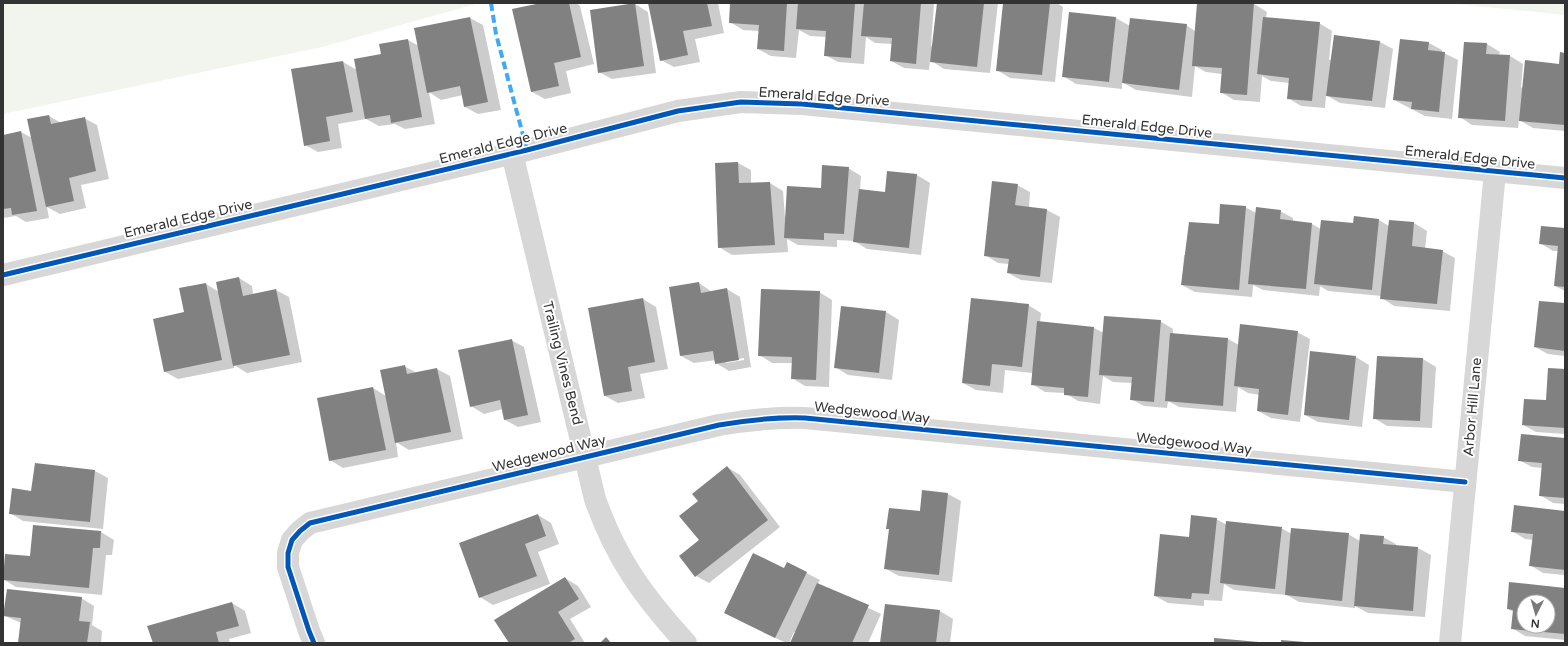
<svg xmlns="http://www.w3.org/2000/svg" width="1568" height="646" font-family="'Varela Round',sans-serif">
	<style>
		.green { fill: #f1f5ed }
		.shadow { fill: #0003; fill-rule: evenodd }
		.building { fill: #818181; fill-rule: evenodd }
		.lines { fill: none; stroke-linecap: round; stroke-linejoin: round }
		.street { stroke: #d7d7d7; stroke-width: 22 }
		.quiet { stroke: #3fa9f5; stroke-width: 4; stroke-dasharray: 8 4; stroke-linecap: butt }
		.cycleway-casing { stroke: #fff; stroke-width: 8 }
		.cycleway { stroke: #0057b8; stroke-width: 5 }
		.labels { text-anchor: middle; stroke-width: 4; stroke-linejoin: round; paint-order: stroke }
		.street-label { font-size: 14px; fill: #333; stroke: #fff }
	</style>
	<rect width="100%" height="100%" fill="#fff"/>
	<!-- green -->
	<g class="green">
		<path d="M3,3H479L322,47L3,114Z"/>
		<path d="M1447,3H1565V15Z"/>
	</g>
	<!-- shadow -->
	<g class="shadow">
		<path d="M546,3H576L580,6L594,64L566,71L571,93L545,99L532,92Z"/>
		<path d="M649,3H718L724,33L695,39L700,62L674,67L661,60Z"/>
		<path d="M731,3H934L931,46H933L938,3H998L990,73L944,69L930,60L929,70L904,68L891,61L892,44L875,43L866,37L864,64L838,62L825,55L826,37L810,36L799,30L796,58L771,56L758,49L759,31L743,30L730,22Z"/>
		<path d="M1004,3H1057L1063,7L1055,82L1010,78L997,70Z"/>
		<path d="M1198,3L1254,4L1267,12L1266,18L1319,23L1332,31L1329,60L1380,42L1393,49L1385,108L1340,103L1326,95L1325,108L1301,106L1288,98L1290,83L1271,81L1262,76L1260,102L1234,100L1221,92L1222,74L1206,72L1195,66L1192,97L1136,90L1122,82V89L1076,84L1063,76L1070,13L1116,18L1130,26L1186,25L1195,31Z"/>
		<path d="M635,4L648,12L656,73L612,79L599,72L591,10Z"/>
		<path d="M470,18L483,25L501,110L478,114L465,107L463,95L441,100L429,92L435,124L405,129L395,124L379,126L366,119L338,124L342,148L318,152L305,145L292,70L343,62L357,70L408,40L419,46Z"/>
		<path d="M1401,40L1429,43L1442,50V52L1458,60L1452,119L1425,116L1394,100Z"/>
		<path d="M1487,44L1500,52L1499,56H1510L1523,64L1521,88L1560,65L1565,54V131L1533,128L1519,120L1518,128L1472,125L1460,117Z"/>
		<path d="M49,116L61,123L84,118L97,125L109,179L81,185L86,208L60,214L47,207L49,218L26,222L16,216L3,218V136L21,132L32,138Z"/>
		<path d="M738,163L751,170V184L770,183L783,191L785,217L848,168L861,176L860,190L886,193L917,175L930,183L921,255L867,249L854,241L837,240V247L798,245L787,239L788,252L732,255L719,247Z"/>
		<path d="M1017,185L1030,192L1029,208L1047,210L1060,217L1052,283L1021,280L1008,273L1009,264L998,263L985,255Z"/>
		<path d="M1245,207L1256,213L1280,211L1293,218V222L1312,224L1321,229L1379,220L1389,226L1390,221L1414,223L1427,231L1425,249L1442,251L1455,258L1450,311L1394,306L1382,298V296L1328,291L1320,286L1319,296L1263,290L1253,285L1252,297L1195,292L1182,285L1184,255H1187L1220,226Z"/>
		<path d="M1565,229V291L1555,286L1559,251H1553L1540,243Z"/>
		<path d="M239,278L252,286L253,294L276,290L289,297L302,362L247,373L234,365V368L178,379L165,372L185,313L206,284L219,292Z"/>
		<path d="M699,283L712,292L727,289L740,297L751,367L729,371L716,363V360L694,363L681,356L670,288ZM744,358V360L726,363V361Z"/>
		<path d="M819,292L832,300L829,387L805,386L792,378V363H772L759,355Z"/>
		<path d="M643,299L656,307L668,369L640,374L645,398L618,403L605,396Z"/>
		<path d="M1565,304V356L1548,354L1535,347Z"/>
		<path d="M1028,305L1041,313L1040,322L1094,328L1104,333L1160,321L1173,329V334L1228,339L1239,345L1297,332L1310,339L1300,422L1271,418L1258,411L1260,395L1248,393L1238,387L1236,412L1179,407L1168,401L1167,408L1144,406L1131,399L1133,383L1113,382L1103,376L1100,404L1078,401L1065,393L1045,392L1032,384L1033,373L1005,370L1003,393L976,390L963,383Z"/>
		<path d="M886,312L899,320L892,380L848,375L835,367Z"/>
		<path d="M511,340L524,347L541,422L518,427L505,420L503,409L484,414L471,406Z"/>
		<path d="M1356,357L1369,365L1362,427L1318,422L1305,415Z"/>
		<path d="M1423,359L1436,367L1432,428L1387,426L1374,418Z"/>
		<path d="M404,366L417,373L437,369L450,376L463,439L409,450L396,442L398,457L343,468L330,460L318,399L373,388L386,396Z"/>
		<path d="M1565,370V434L1536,432L1523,425L1547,401Z"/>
		<path d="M1565,439V504L1553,503L1540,495L1542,468L1532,467L1519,460Z"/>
		<path d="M727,467L740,475L780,527L709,583L696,576L700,540L699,502Z"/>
		<path d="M95,471L108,478L103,529L23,521L10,513L32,492Z"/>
		<path d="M923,491L948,494L961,501L952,582L899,576L886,569L890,530L887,528L920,512Z"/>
		<path d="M1565,512V575L1543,573L1530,565L1533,540L1525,539L1512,531Z"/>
		<path d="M538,515L551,523L559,544L538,552L550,584L493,605L480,597Z"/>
		<path d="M1216,519L1227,525L1281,528L1292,534H1348L1360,541L1383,537L1396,544V546L1418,548L1431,555L1425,617L1368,613L1355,606V608L1299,602L1287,595L1234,590L1224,584L1222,601L1204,600V606L1168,603L1155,596L1190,538Z"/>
		<path d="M101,532L114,540L112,555H106L102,595L16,587L3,579L31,557Z"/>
		<path d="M787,563L820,580L818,584L881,614L868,643H792L796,632H794L789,643H786L738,620L784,570Z"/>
		<path d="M565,578L578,586L591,607L570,619L585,643H510Z"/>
		<path d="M1510,583L1565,589V640L1525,636L1512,628L1514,612L1508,609ZM1524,602H1548V626H1524Z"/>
		<path d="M81,598L94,606L92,625L102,631L101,643H19L21,623L5,616Z"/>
		<path d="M232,603L245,611L251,633L229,639L230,643H154Z"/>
		<path d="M940,611L953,619L950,643H881Z"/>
	</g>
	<!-- building -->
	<g class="building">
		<path d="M541,3H569L581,57L554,63L559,86L531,92L512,9Z"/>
		<path d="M635,3L644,66L598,73L590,10Z"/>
		<path d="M648,3H707L712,26L683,31L688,55L660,61Z"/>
		<path d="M730,3H787L784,51L757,49L759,25L729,23Z"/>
		<path d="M798,3H855L851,58L824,56L826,31L796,29Z"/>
		<path d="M864,3H921L916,64L890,61L892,38L861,36Z"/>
		<path d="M937,3H984L977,67L930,62Z"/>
		<path d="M1003,3H1050L1042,75L996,71Z"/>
		<path d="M1197,3H1254L1247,95L1220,93L1222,68L1192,66Z"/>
		<path d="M1069,12L1116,17L1109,82L1062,77Z"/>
		<path d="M470,17L488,102L464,107L460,86L427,93L414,28Z"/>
		<path d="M1263,17L1320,22L1312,101L1287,99L1289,78L1257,74Z"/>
		<path d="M1130,18L1187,24L1179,90L1122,83Z"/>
		<path d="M1334,35L1380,41L1372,101L1326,96Z"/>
		<path d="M408,39L422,117L391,123L390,115L365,119L354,59L381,54L379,44Z"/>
		<path d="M1400,39L1429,42L1428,50L1445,52L1439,112L1411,109L1412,102L1393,100Z"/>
		<path d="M1464,42L1487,43L1486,54L1510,55L1505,121L1458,118Z"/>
		<path d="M1560,52L1565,53V125L1519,121L1525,60L1559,64Z"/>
		<path d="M343,61L353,112L326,117L330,141L304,146L291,69Z"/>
		<path d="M49,115L51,124L85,117L96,171L69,178L74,201L46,207L27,119Z"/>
		<path d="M21,131L37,211L12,215L11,208L3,209V135Z"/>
		<path d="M738,162L739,183L770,182L775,245L718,248L715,163Z"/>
		<path d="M822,165L849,167L844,234L824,233V240L784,238L787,186L821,188Z"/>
		<path d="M887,171L917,174L909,248L853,242L859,189L885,192Z"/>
		<path d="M992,181L1018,184L1015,205L1047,209L1040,277L1007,273L1009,259L984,256Z"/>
		<path d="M1220,204L1246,206L1239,290L1181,285L1189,222L1219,224Z"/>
		<path d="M1256,207L1281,210L1280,219L1312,223L1306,289L1248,284Z"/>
		<path d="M1354,216L1379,219L1372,290L1314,284L1321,220L1353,223Z"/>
		<path d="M1389,220L1414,222L1412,246L1443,250L1437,304L1380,299Z"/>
		<path d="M1541,226L1565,228V287L1554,286L1558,246L1539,244Z"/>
		<path d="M239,277L243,296L276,289L290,355L233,366L216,282Z"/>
		<path d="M699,282L701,293L727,288L739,360L715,364L713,351L680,356L669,287Z"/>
		<path d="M206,283L222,360L164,372L153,319L184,312L179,288Z"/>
		<path d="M761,289L820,291L816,380L791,379L792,357L758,356Z"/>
		<path d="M643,298L655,362L628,367L632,391L604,396L588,308Z"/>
		<path d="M971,298L1029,304L1022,367L992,364L990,386L962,383Z"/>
		<path d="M1539,301L1565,303V351L1534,347Z"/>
		<path d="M841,306L886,311L879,373L834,368Z"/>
		<path d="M1104,316L1161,320L1154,402L1130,400L1132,377L1099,375Z"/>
		<path d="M1037,321L1094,327L1088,397L1064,395V388L1031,385Z"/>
		<path d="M1240,324L1298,331L1288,415L1257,411L1259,389L1234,386Z"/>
		<path d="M1170,333L1228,338L1223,406L1165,401Z"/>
		<path d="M512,339L528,415L504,420L500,400L470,407L458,350Z"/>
		<path d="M1310,351L1356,356L1349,420L1304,415Z"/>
		<path d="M1377,356L1423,358L1420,421L1373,419Z"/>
		<path d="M405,365L407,374L437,368L451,432L395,443L380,370Z"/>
		<path d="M1548,368L1565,369V428L1522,425L1524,399L1546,400Z"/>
		<path d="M373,387L386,450L329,461L317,398Z"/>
		<path d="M1521,434L1565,438V498L1539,496L1542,463L1518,461Z"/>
		<path d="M35,463L95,470L90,522L9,514L12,488L31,491Z"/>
		<path d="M727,466L768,520L695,577L679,556L699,540L679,516L698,501L692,494Z"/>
		<path d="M922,490L948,493L939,575L884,569L889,529H886L889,508L920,511Z"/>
		<path d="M1514,505L1565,511V570L1529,566L1533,534L1511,532Z"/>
		<path d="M538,514L546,536L525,544L537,576L479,598L459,543Z"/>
		<path d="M1191,515L1217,518L1209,594L1192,593L1191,599L1154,596L1160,534L1189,537Z"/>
		<path d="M1226,521L1282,527L1275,589L1220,583Z"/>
		<path d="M33,525L101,531L100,548H93L89,588L3,580L5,554L30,556Z"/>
		<path d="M1291,528L1349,533L1342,601L1285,595Z"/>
		<path d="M1360,534L1384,536L1383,544L1418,547L1413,611L1354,606Z"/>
		<path d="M753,553L784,568L787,562L807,572L775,638L724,613Z"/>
		<path d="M565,577L579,599L558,612L575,639L568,643H509L494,620Z"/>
		<path d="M1509,582L1565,588V634L1511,629L1513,610L1507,609ZM1524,602H1548V626H1524Z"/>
		<path d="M817,583L869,605L852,643H790Z"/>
		<path d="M7,589L82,597L79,621L90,622L87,643H18L21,618L3,616Z"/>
		<path d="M232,602L239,626L216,632L219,643H153L147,626Z"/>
		<path d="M885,604L940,610L936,643H880Z"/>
		<path d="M606,637L611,643H600Z"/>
		<path d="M1214,638L1259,642V643H1214Z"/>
		<path d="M1281,640L1305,642V643H1281Z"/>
	</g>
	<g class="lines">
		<!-- street -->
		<g class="street">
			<path d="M512,153L595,499C616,559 644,597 686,643"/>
			<path d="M3,275L527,150L678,111L741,102L802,104L1565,178"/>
			<path d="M314,643L309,631L288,567V553L292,540L300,531L310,523L719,425C748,420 775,417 805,418L1465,482"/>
			<path d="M1450,643L1495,172"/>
		</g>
		<!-- quiet -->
		<path class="quiet" d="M491,3L496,34L527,150"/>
		<!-- cycleway casing -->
		<g class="cycleway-casing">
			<g id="cycleway">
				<path d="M3,275L527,150L678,111L741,102L802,104L1565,178"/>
				<path d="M314,643L309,631L288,567V553L292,540L300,531L310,523L719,425C748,420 775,417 805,418L1465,482"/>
			</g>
		</g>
		<!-- cycleway -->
		<use href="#cycleway" class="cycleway"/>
	</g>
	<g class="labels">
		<!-- street labels -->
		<g class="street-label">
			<text transform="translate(824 96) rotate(4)" y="5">Emerald Edge Drive</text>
			<text transform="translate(1147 126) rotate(6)" y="5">Emerald Edge Drive</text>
			<text transform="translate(503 143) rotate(-14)" y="5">Emerald Edge Drive</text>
			<text transform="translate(1470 157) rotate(6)" y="5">Emerald Edge Drive</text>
			<text transform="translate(188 218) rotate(-13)" y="5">Emerald Edge Drive</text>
			<text transform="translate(563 363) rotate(76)" y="5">Trailing Vines Bend</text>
			<text transform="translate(1472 407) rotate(-85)" y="5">Arbor Hill Lane</text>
			<text transform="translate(872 412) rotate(6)" y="5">Wedgewood Way</text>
			<text transform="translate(1194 443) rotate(6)" y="5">Wedgewood Way</text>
			<text transform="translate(549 453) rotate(-14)" y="5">Wedgewood Way</text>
		</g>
	</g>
	<!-- border -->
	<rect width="1568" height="646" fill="none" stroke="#333333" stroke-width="8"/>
	<!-- north arrow -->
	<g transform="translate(1536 614) rotate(185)"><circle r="19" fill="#ffffff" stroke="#adadad"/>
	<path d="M0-3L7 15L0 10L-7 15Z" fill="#7a7a7a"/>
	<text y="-6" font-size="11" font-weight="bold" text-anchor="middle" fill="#333333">N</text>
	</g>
</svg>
